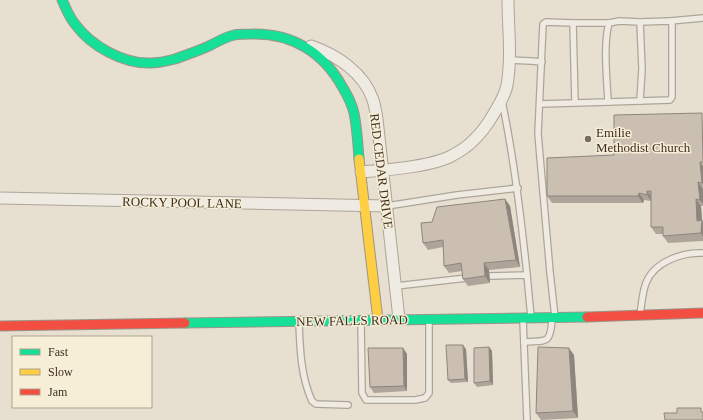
<svg xmlns="http://www.w3.org/2000/svg" width="703" height="420" font-family="Georgia,serif">
	<style>
		.lines { fill: none; stroke-linecap: round; stroke-linejoin: round }
		.lane-casing { stroke: #ada599; stroke-width: 8 }
		.street-casing { stroke: #ada599; stroke-width: 13 }
		.fast-casing { stroke: #9c958a; stroke-width: 11 }
		.slow-casing { stroke: #9c958a; stroke-width: 11 }
		.jam-casing { stroke: #9c958a; stroke-width: 11 }
		.lane { stroke: #efebe3; stroke-width: 5.5 }
		.street { stroke: #efebe3; stroke-width: 11 }
		.fast { stroke: #16e098; stroke-width: 9 }
		.slow { stroke: #ffcf43; stroke-width: 9 }
		.jam { stroke: #f24e42; stroke-width: 9 }
		.wall { fill: #afa499 }
		.shaded-wall { fill: #8e867d }
		.building { fill: #cbbfb2; stroke: #8e867d }
		.poi-dot { fill: #786c5e; stroke: #f7eed8; stroke-width: 1.5 }
		.labels { text-anchor: middle; stroke-width: 3; stroke-linejoin: round; paint-order: stroke }
		.poi-label { font-size: 13px; fill: #3d2e20; stroke: #f7eed8; text-anchor: start }
		.street-label { font-size: 13px; fill: #3d2e20; stroke: #f7eed8 }
	</style>
	<rect width="100%" height="100%" fill="#e7e0d1"/>
	<g class="lines">
		<!-- lane casing -->
		<g class="lane-casing">
			<g id="lane">
				<path d="M670,21L703,18"/>
				<path d="M573,23H609"/>
				<path d="M509,60L531,61L542,62"/>
				<path d="M502,101C514,158 521,216 527,275"/>
				<path d="M608,102L640,101"/>
				<path d="M540,104L575,103"/>
				<path d="M387,206L457,195L518,188"/>
				<path d="M490,276L527,275L531,317"/>
				<path d="M396,286L467,278"/>
				<path d="M640,314C642,304 642,293 646,283C654,262 682,252 703,253"/>
				<path d="M555,317L550,272L538,134L543,24L546,22L573,23L575,103L608,102C607,79 603,45 609,23L619,21L640,22L642,69L640,101L670,100L672,97V23L670,21L640,22"/>
				<path d="M523,320L527,420"/>
				<path d="M361,321L362,393L366,400H415L425,398L429,393V321"/>
				<path d="M299,323C300,350 301,377 312,401L316,404L348,405"/>
				<path d="M524,342C547,340 550,345 552,320"/>
			</g>
		</g>
		<!-- street casing -->
		<g class="street-casing">
			<g id="street">
				<path d="M311,46C337,55 364,73 373,100C375,106 376,113 377,119L399,319"/>
				<path d="M361,172C385,170 432,167 453,155C471,146 483,132 493,115C499,105 505,96 507,85C512,57 508,28 508,0"/>
				<path d="M0,198L387,206"/>
			</g>
		</g>
		<!-- fast casing -->
		<g class="fast-casing">
			<g id="fast">
				<path d="M62,0C66,8 69,17 75,24C91,46 123,64 151,63C159,63 167,61 175,59C186,55 198,51 209,46C217,42 225,37 234,35C240,34 246,34 252,34C293,33 324,53 343,88C348,96 352,105 354,113C357,128 358,144 359,159"/>
				<path d="M185,323L587,317"/>
			</g>
		</g>
		<!-- slow casing -->
		<g class="slow-casing">
			<path id="slow" d="M359,159L378,320"/>
		</g>
		<!-- jam casing -->
		<g class="jam-casing">
			<g id="jam">
				<path d="M587,317L703,313"/>
				<path d="M0,326L185,323"/>
			</g>
		</g>
		<!-- lane -->
		<use href="#lane" class="lane"/>
		<!-- street -->
		<use href="#street" class="street"/>
		<!-- fast -->
		<use href="#fast" class="fast"/>
		<!-- slow -->
		<use href="#slow" class="slow"/>
		<!-- jam -->
		<use href="#jam" class="jam"/>
	</g>
	<!-- wall -->
	<g class="wall">
		<path d="M702,113L703,206H701L702,220L703,222V241L668,243L663,236V234H656L651,227V201L644,200L643,203H552L547,196L614,155Z"/>
		<path d="M505,199L510,206L520,267L489,270L490,283L468,286L463,279L462,271L449,273L444,266L443,247L428,250L423,243L432,222Z"/>
		<path d="M489,347L492,351L493,385L477,387L474,383Z"/>
		<path d="M403,348L407,354V391L374,393L370,387Z"/>
		<path d="M466,349L468,382L451,383L448,380Z"/>
		<path d="M574,355L578,418L541,420L536,413Z"/>
	</g>
	<!-- shaded-wall -->
	<g class="shaded-wall">
		<path d="M700,162L703,166V184L702,183Z"/>
		<path d="M698,182L703,189V204L700,200Z"/>
		<path d="M647,191L652,198V202L647,195Z"/>
		<path d="M639,193L644,200L643,203L638,196Z"/>
		<path d="M505,199L510,206L520,267L516,260Z"/>
		<path d="M696,199L701,206L702,220L703,222V237L701,233L697,221Z"/>
		<path d="M484,263L489,270L490,283L485,276Z"/>
		<path d="M463,345L466,349L468,382L465,379Z"/>
		<path d="M489,347L492,351L493,385L490,381Z"/>
		<path d="M403,348L407,354V391L404,386Z"/>
		<path d="M569,348L574,355L578,418L573,411Z"/>
	</g>
	<!-- building -->
	<g class="building">
		<path d="M702,113L703,162H700L702,183L698,182L700,200L696,199L697,221L702,220L701,233L663,236V227H651V191H647V195L639,193L638,196H547V158L614,155V115Z"/>
		<path d="M505,199L516,260L484,263L485,276L463,279L461,263L444,266L443,240L423,243L421,223L432,222L437,207Z"/>
		<path d="M446,345H463L465,379L448,380Z"/>
		<path d="M489,347L490,381L474,383V348Z"/>
		<path d="M538,347L569,348L573,411L536,413Z"/>
		<path d="M368,348H403L404,386L370,387Z"/>
		<path d="M677,408H701V412H703V420H665L664,413H677Z"/>
	</g>
	<!-- markers -->
	<circle class="poi-dot" cx="588" cy="139" r="4"/>
	<g class="labels">
		<!-- poi labels -->
		<g class="poi-label">
			<text x="596" y="137">Emilie<tspan x="596" dy="15">Methodist Church</tspan></text>
		</g>
		<!-- street labels -->
		<g class="street-label">
			<text transform="translate(382 171) rotate(83)" y="5">RED CEDAR DRIVE</text>
			<text transform="translate(182 202) rotate(1)" y="5">ROCKY POOL LANE</text>
			<text transform="translate(352 320) rotate(-1)" y="5">NEW FALLS ROAD</text>
		</g>
	</g>
	<!-- legend -->
	<rect x="12" y="336" width="140" height="72" fill="#f7eed8" stroke="#ada18e"/>
	<rect x="20" y="349" width="20" height="6" fill="#16e098" stroke="#ada18e"/>
	<text x="48" y="356" font-size="12" fill="#3d2e20">Fast</text>
	<rect x="20" y="369" width="20" height="6" fill="#ffcf43" stroke="#ada18e"/>
	<text x="48" y="376" font-size="12" fill="#3d2e20">Slow</text>
	<rect x="20" y="389" width="20" height="6" fill="#f24e42" stroke="#ada18e"/>
	<text x="48" y="396" font-size="12" fill="#3d2e20">Jam</text>
</svg>
